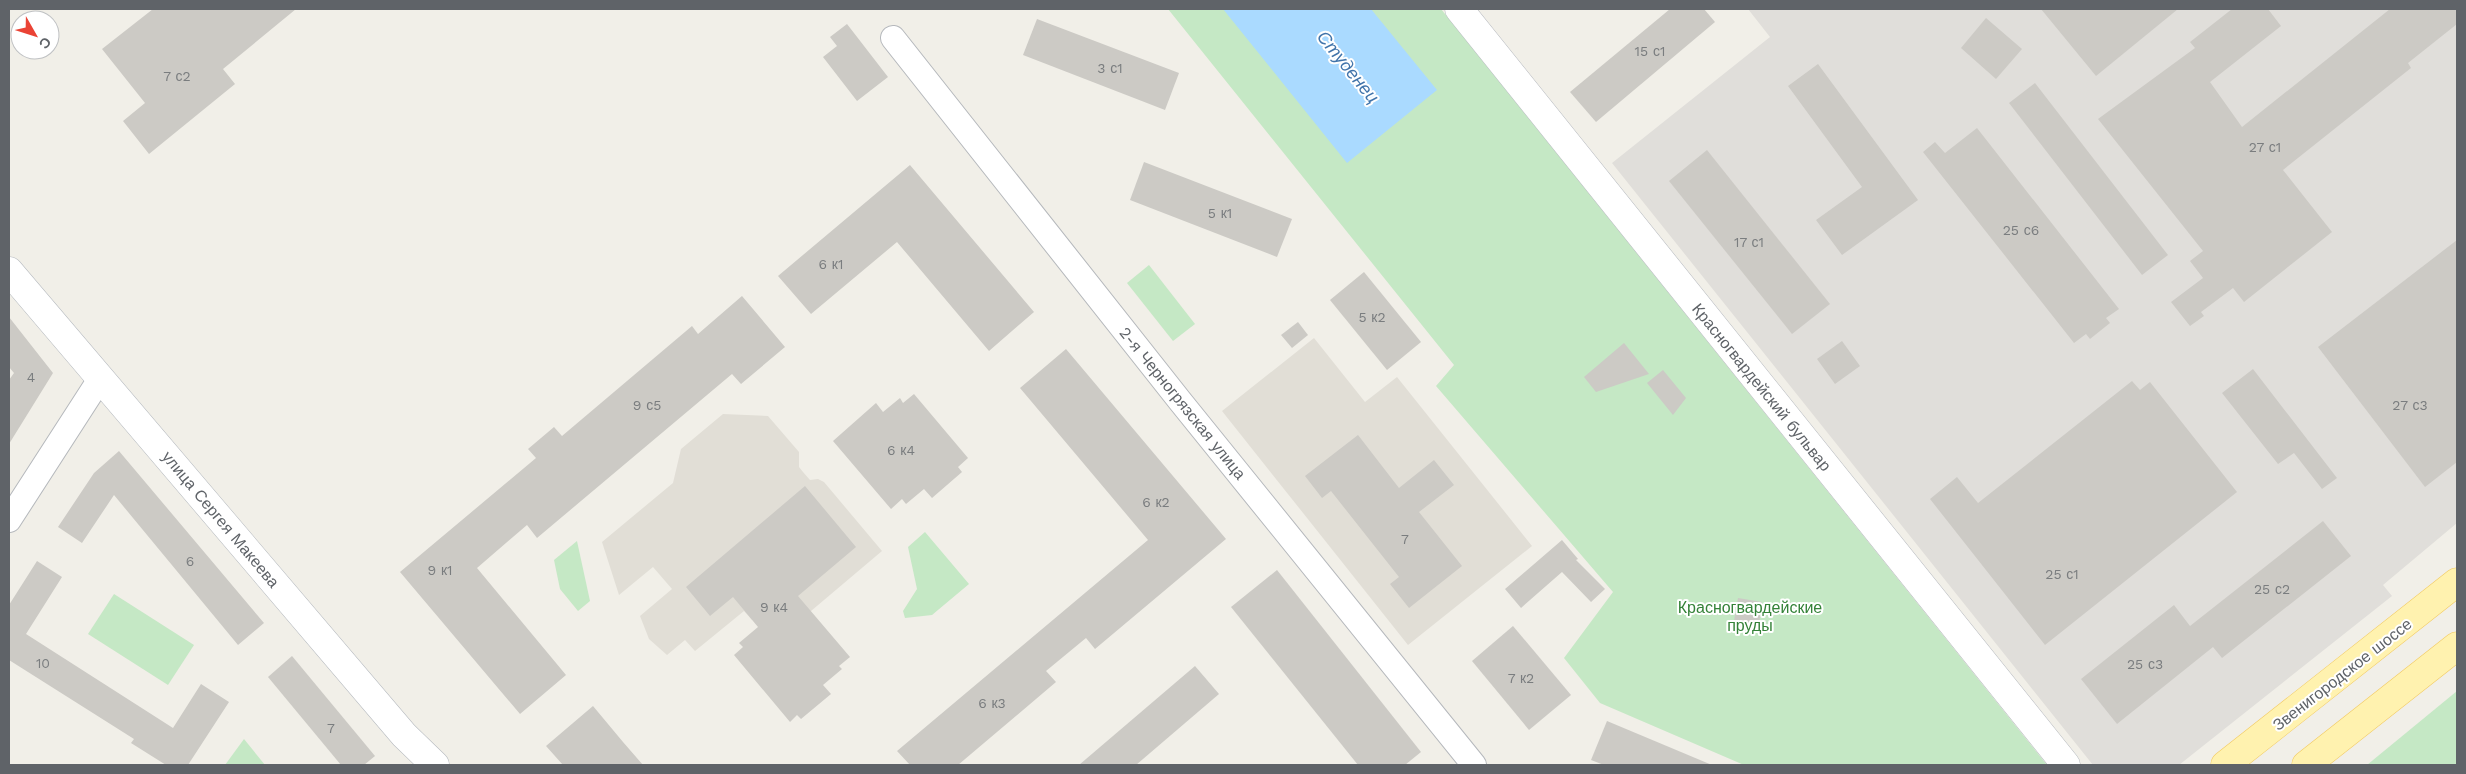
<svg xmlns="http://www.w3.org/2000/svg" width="2466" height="774" font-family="'Work Sans',sans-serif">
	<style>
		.industrial { fill: #e0deda }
		.education { fill: #e1ded6 }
		.green { fill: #c5e8c5 }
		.water { fill: #aadaff }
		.building { fill: #cccac5 }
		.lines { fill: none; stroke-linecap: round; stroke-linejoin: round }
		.street-casing { stroke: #b5b8bc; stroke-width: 26 }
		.secondary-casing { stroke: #b6babf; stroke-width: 29 }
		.primary-casing { stroke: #f2c960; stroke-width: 29 }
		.street { stroke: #fff; stroke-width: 24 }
		.secondary { stroke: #fff; stroke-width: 28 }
		.primary { stroke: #fff2af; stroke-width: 28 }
		.labels { text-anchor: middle; stroke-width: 4; stroke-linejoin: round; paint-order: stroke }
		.number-label { font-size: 14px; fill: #7a7d7f }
		.street-label { font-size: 16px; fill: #5f6368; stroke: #fff }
		.park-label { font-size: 16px; fill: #348238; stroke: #fff }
		.water-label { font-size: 18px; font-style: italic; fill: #4174aa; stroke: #fff }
	</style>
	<rect width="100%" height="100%" fill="#f1efe8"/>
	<!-- industrial -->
	<path class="industrial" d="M1748,9H2457V523L2383,585L2392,596L2179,765H2093L1612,163L1770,37Z"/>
	<!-- education -->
	<g class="education">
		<path d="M1314,338L1365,402L1397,377L1532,546L1408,645L1222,411Z"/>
		<path d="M723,414L768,416L799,452V467L803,472L810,480L818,479L824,482L882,551L811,611L752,620L744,611L695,651L685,640L667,655L649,639L640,616L672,589L653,567L619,595L602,542L673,483L681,449Z"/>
	</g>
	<!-- green -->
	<g class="green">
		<path d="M1168,9H1441L2047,765H1744L1600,703L1564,658L1613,592L1436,386L1454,365Z"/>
		<path d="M1149,265L1195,324L1173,341L1127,283Z"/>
		<path d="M925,532L969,584L932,615L905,618L903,611L917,589L908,547Z"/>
		<path d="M577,541L590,601L578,611L560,589L554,560Z"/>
		<path d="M114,594L194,645L168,685L88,634Z"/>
		<path d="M2457,691V765H2367Z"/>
		<path d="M244,739L265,765H225Z"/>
	</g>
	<!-- water -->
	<path class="water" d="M1223,9H1371L1437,90L1347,163Z"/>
	<!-- building -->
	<g class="building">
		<path d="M153,9H296L223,69L235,84L149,154L123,121L145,103L102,49Z"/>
		<path d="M1670,9H1704L1715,22L1596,122L1570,92Z"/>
		<path d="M2041,9H2178L2096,76Z"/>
		<path d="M2232,9H2268L2281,26L2210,82L2242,127L2390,9H2457V24L2408,63L2411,68L2283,170L2332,232L2244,302L2233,288L2201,312L2204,316L2190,326L2171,302L2203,278L2190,261L2203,251L2098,119L2195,48L2190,42Z"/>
		<path d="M1986,18L2022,49L1996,79L1961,48Z"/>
		<path d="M1037,19L1179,73L1165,110L1023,55Z"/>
		<path d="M847,24L888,77L857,101L823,57L837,46L830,37Z"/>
		<path d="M1818,64L1918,200L1842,255L1816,220L1862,187L1788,86Z"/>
		<path d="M2035,83L2168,255L2142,275L2009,103Z"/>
		<path d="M1977,128L2119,309L2106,318L2110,323L2090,339L2086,334L2074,343L1923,152L1935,142L1945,153Z"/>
		<path d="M1707,150L1830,304L1792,334L1669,181Z"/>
		<path d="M1144,162L1292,219L1277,257L1130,200Z"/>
		<path d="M910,165L1034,312L989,351L897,242L811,314L778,276Z"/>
		<path d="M2457,240V462L2425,487L2318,347Z"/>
		<path d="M1364,272L1421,342L1387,370L1330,300Z"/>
		<path d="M742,296L785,347L741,384L732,374L537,538L527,525L477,568L566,675L520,714L400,572L536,458L528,449L554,427L562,436L692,326L698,334Z"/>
		<path d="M9,317L53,373L9,444V380L14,373L9,367Z"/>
		<path d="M1298,322L1308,335L1292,348L1281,335Z"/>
		<path d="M1842,341L1860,366L1835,384L1817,359Z"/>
		<path d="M1624,343L1649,374L1596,392L1584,377Z"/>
		<path d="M1066,349L1226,539L1095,649L1086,638L1046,671L1056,682L958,765H910L897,751L1148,540L1020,388Z"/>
		<path d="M2253,369L2337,478L2322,489L2294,453L2278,464L2222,393Z"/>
		<path d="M1663,370L1686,398L1673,415L1647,383Z"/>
		<path d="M2132,381L2140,390L2150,382L2237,492L2045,645L1930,499L1957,477L1978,503Z"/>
		<path d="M914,394L968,458L958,467L962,472L932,498L924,489L906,504L902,499L891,509L833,441L876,403L883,412L900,398L903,403Z"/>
		<path d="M1358,435L1399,488L1434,460L1454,485L1419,512L1462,566L1409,608L1390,584L1399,577L1331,491L1322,498L1305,476Z"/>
		<path d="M119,451L264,623L238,645L114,495L82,543L58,527L94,473Z"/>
		<path d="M805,486L856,547L798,596L850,657L839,666L842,669L823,685L831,694L801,719L797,715L790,722L734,655L743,647L739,643L758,627L733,597L710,616L686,587Z"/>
		<path d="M2323,521L2351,556L2222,658L2213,647L2117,724L2081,679L2174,605L2190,626Z"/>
		<path d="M1562,540L1578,559L1576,560L1605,589L1591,602L1562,572L1521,608L1505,589Z"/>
		<path d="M37,561L62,577L26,634L173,728L201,684L229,702L188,765H166L131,743L134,739L9,660V605Z"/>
		<path d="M1277,570L1421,752L1405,765H1358L1231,607Z"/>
		<path d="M1738,598L1762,602L1759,625L1734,621Z"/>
		<path d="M1513,626L1571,695L1529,730L1472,661Z"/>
		<path d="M292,656L375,756L364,765H341L268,677Z"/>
		<path d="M1195,666L1219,694L1136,765H1079Z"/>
		<path d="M593,706L623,742L643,765H563L546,746Z"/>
		<path d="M1607,721L1712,765H1604L1591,760Z"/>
	</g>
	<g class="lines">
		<!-- street casing -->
		<g class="street-casing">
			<g id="street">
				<path d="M893,38L1180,401L1474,765"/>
				<path d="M9,520L100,379"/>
			</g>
		</g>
		<!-- secondary casing -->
		<g class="secondary-casing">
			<g id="secondary">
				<path d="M1459,9L2066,765"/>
				<path d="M9,271L404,735L435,765"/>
			</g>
		</g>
		<!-- primary casing -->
		<g class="primary-casing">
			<g id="primary">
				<path d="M2225,765L2457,582"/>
				<path d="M2306,765L2457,646"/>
			</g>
		</g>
		<!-- street -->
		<use href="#street" class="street"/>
		<!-- secondary -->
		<use href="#secondary" class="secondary"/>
		<!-- primary -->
		<use href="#primary" class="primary"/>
	</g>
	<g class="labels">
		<!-- number labels -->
		<g class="number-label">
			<text x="1650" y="56">15 с1</text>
			<text x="1110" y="73">3 с1</text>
			<text x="177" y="81">7 с2</text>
			<text x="2265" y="152">27 с1</text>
			<text x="1220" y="218">5 к1</text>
			<text x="2021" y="235">25 с6</text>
			<text x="1749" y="247">17 с1</text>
			<text x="831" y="269">6 к1</text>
			<text x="1372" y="322">5 к2</text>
			<text x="31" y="382">4</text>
			<text x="647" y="410">9 с5</text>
			<text x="2410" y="410">27 с3</text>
			<text x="901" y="455">6 к4</text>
			<text x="1156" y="507">6 к2</text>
			<text x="1405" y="544">7</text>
			<text x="190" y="566">6</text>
			<text x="440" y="575">9 к1</text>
			<text x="2062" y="579">25 с1</text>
			<text x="2272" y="594">25 с2</text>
			<text x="774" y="612">9 к4</text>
			<text x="43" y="668">10</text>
			<text x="2145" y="669">25 с3</text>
			<text x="1521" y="683">7 к2</text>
			<text x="992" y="708">6 к3</text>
			<text x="331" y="733">7</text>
		</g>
		<!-- street labels -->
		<g class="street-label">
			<text transform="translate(1762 387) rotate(51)" y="6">Красногвардейский бульвар</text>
			<text transform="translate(1183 403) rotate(51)" y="6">2-я Черногрязская улица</text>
			<text transform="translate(221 519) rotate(50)" y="6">улица Сергея Макеева</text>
			<text transform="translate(2342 674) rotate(-38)" y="6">Звенигородское шоссе</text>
		</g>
		<!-- park labels -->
		<g class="park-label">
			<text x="1750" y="613">Красногвардейские<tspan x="1750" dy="18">пруды</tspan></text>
		</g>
		<!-- water labels -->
		<g class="water-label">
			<text transform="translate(1348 67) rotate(51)" y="6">Студенец</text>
		</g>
	</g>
	<!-- border -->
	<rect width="2466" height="774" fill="none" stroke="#5f6368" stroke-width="20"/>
	<!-- north arrow -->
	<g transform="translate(35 35) rotate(129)"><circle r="24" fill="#ffffff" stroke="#bfc1c3"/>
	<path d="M0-4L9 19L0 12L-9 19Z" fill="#ea4335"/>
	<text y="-8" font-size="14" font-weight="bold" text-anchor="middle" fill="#5f6368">С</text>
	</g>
</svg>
